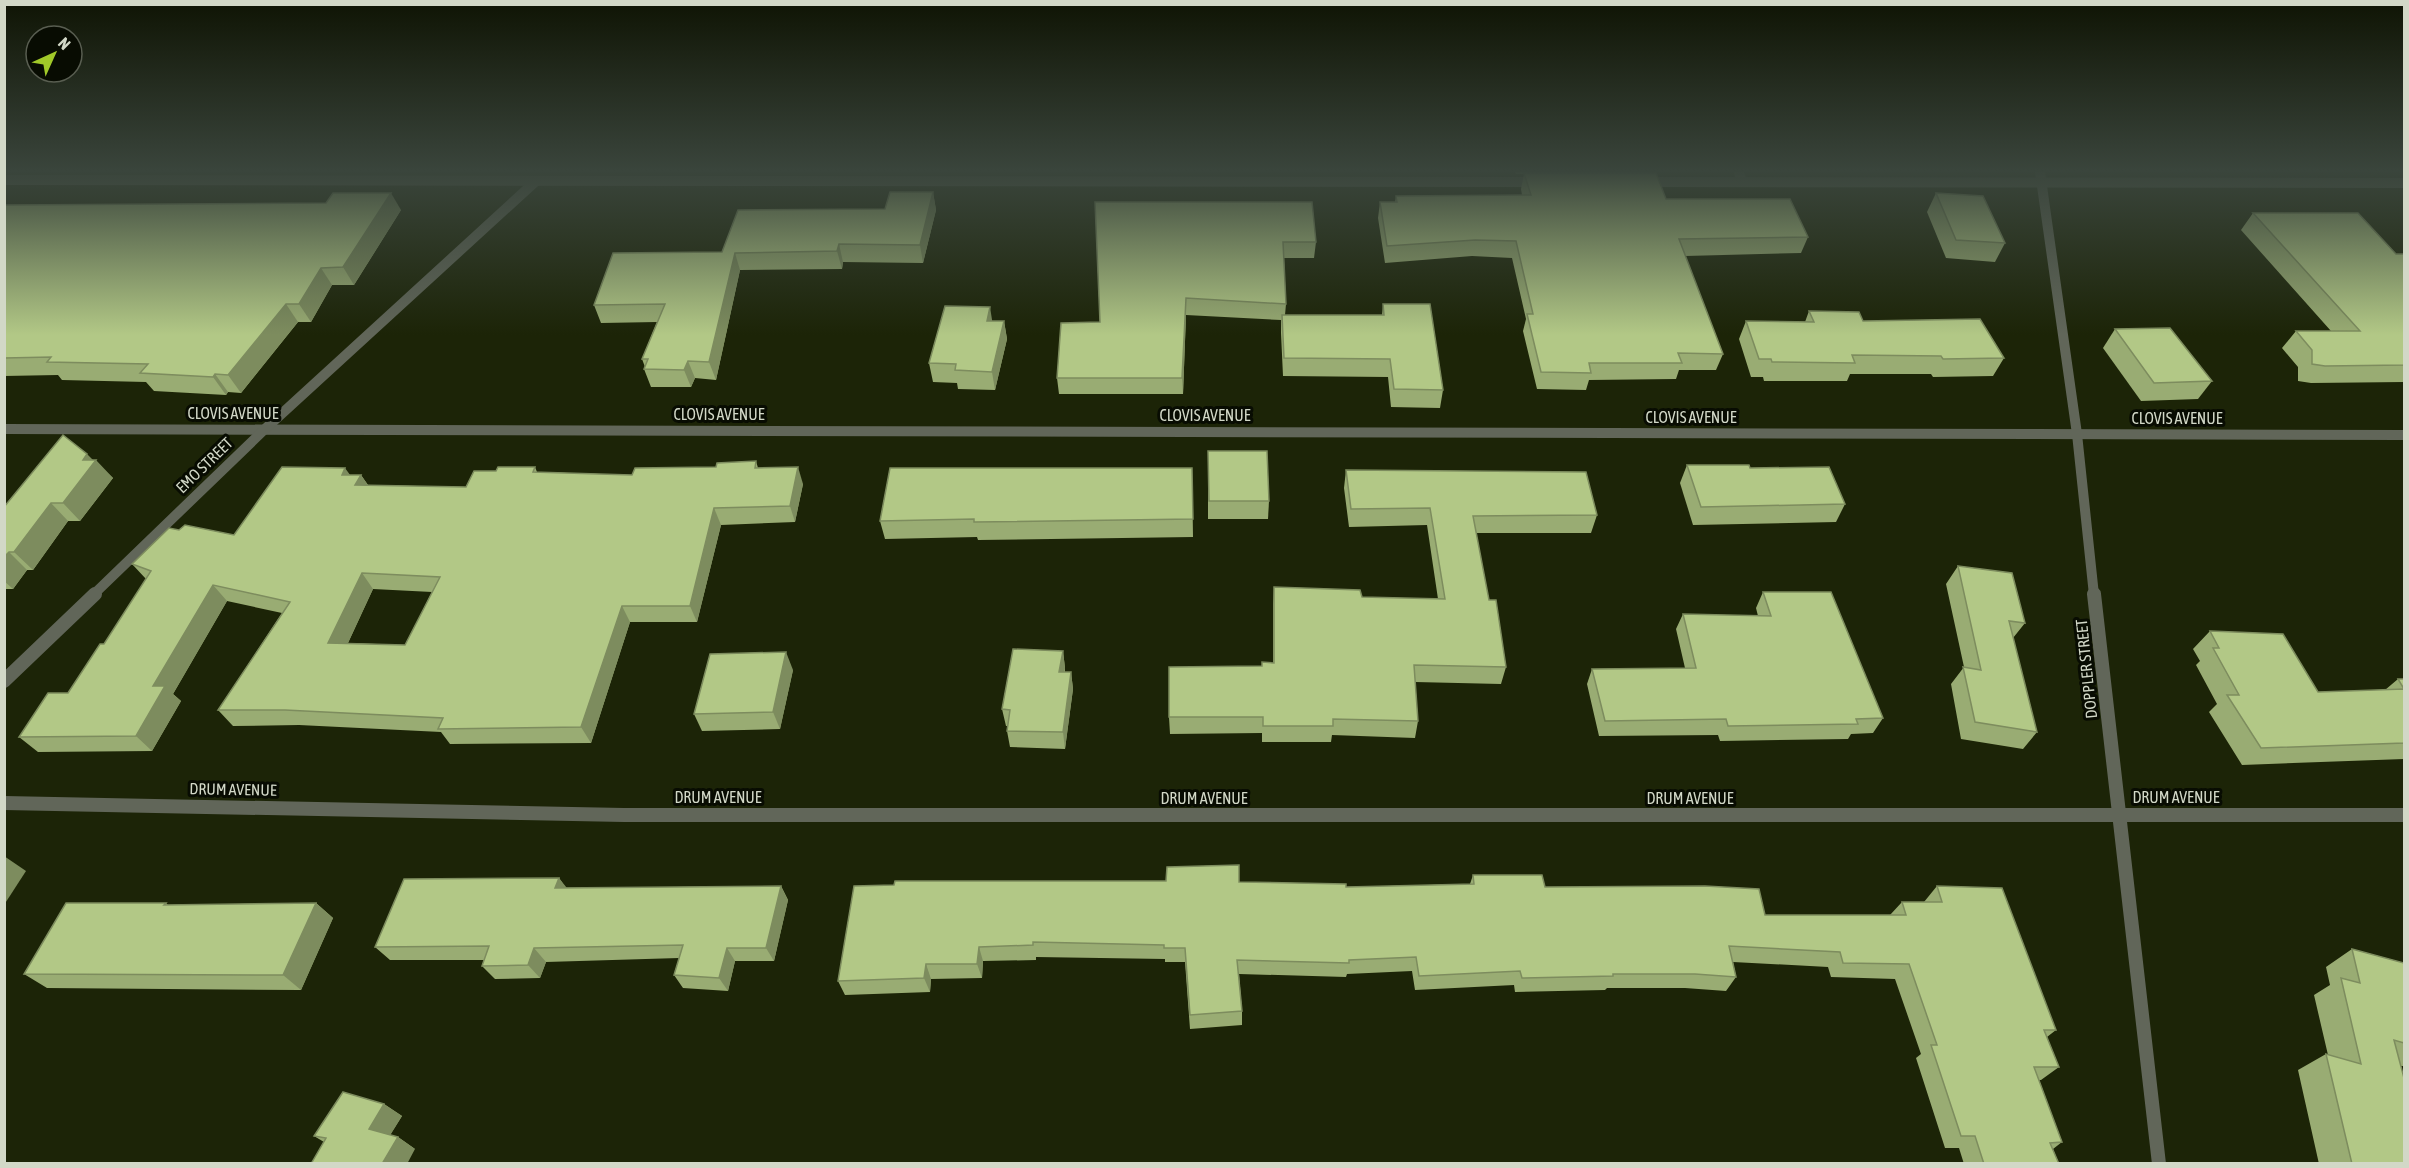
<svg xmlns="http://www.w3.org/2000/svg" width="2409" height="1168" font-family="'Asap Condensed',sans-serif">
	<style>
		.lines { fill: none; stroke-linecap: round; stroke-linejoin: round }
		.lane { stroke: #616659; stroke-width: 10 }
		.street-far1 { stroke: #616659; stroke-width: 10 }
		.street { stroke: #616659; stroke-width: 14 }
		.wall { fill: #99ac73; fill-rule: evenodd }
		.shaded-wall { fill: #7d8c5e }
		.building { fill: #b2c886; stroke: #7d8c5e; stroke-width: 1.5; fill-rule: evenodd }
		.labels { text-anchor: middle; stroke-width: 6; stroke-linejoin: round; paint-order: stroke }
		.street-label { font-size: 16px; fill: #d2d8c7; stroke: #080c02 }
	</style>
	<rect width="100%" height="100%" fill="#1c2407"/>
	<g class="lines">
		<!-- lane -->
		<path class="lane" d="M1739,172L1742,182"/>
		<!-- street-far1 -->
		<g class="street-far1">
			<path d="M2040,172L2077,434L2094,595"/>
			<path d="M4,180L1536,182"/>
			<path d="M1644,182L2404,183"/>
			<path d="M4,429L2404,435"/>
			<path d="M93,595L265,429L536,181"/>
		</g>
		<!-- street -->
		<g class="street">
			<path d="M2094,594L2159,1164"/>
			<path d="M4,681L95,594"/>
			<path d="M4,803L624,815H2404"/>
		</g>
	</g>
	<!-- wall -->
	<g class="wall">
		<path d="M1515,172H1646L1645,173L1666,199L1808,237L1801,253L1685,256L1723,354L1716,370H1679L1676,379L1589,380L1586,390L1537,389L1523,331L1526,319L1512,258L1472,256L1385,263L1378,218L1380,202H1395L1396,196L1522,195L1521,189L1524,174H1516Z"/>
		<path d="M933,192L936,210L923,263L843,262L842,269L740,270L716,380L695,378L691,387H651L644,369L645,367L642,359L657,322L601,323L594,305L722,252L885,209Z"/>
		<path d="M1936,193L2005,243L1995,262L1946,258L1927,212Z"/>
		<path d="M1095,202L1316,242L1314,258H1284L1286,304L1285,315H1382L1383,304L1443,390L1440,408L1391,407L1388,377L1283,376L1281,333V320L1186,315L1183,394H1059L1057,378L1100,322Z"/>
		<path d="M4,205L401,210L354,285H332L311,322H298L241,393L228,392L226,395L154,391L146,382L62,380L58,375L4,376Z"/>
		<path d="M2253,213L2396,254H2404V382L2311,383L2298,381V367L2282,348L2296,331H2331L2241,230Z"/>
		<path d="M1809,311L1863,321L2004,358L1993,376L1933,377L1931,374H1850L1847,381H1764L1763,377H1751L1739,339L1746,321L1805,322Z"/>
		<path d="M992,321H1004L1007,339L995,390L958,389L957,383L933,382L929,363Z"/>
		<path d="M2115,329L2212,381L2198,399L2141,401L2103,348Z"/>
		<path d="M1208,451L1269,501L1268,519H1208Z"/>
		<path d="M93,460L113,478L80,521H68L33,570H27L13,589H4V507Z"/>
		<path d="M756,461L758,468L803,484L795,522L721,525L697,622H630L591,743L450,744L441,732L299,725L233,726L218,710L282,613L227,601L173,694L181,701L152,751L38,752L19,737L68,693L104,644L146,579L132,564L179,530L234,535L350,475H361L368,485L466,487L496,471L535,467L537,472L632,475L716,467ZM373,589L432,592L405,645L348,643Z"/>
		<path d="M1687,465L1845,504L1836,522L1693,525L1680,483Z"/>
		<path d="M1192,468L1193,537L978,540L977,537L885,539L880,521Z"/>
		<path d="M1346,470L1597,515L1591,533H1476L1489,600L1506,667L1501,684L1415,682L1418,721L1415,738L1332,735L1331,742H1262V733L1170,734L1169,717L1261,666L1273,663V604L1274,587L1362,597L1438,599L1427,525L1349,527L1344,488Z"/>
		<path d="M1958,566L2025,623L2013,638L2037,732L2023,749L1961,739L1951,684L1964,667L1946,584Z"/>
		<path d="M1763,592L1883,718L1873,733L1851,734L1848,739L1720,741L1718,735L1599,736L1587,684L1592,669L1685,668L1676,629L1683,614L1758,616L1756,608Z"/>
		<path d="M2210,631L2318,692L2385,690L2398,679H2404V759L2242,765L2209,712L2217,704L2196,665L2200,661L2193,649Z"/>
		<path d="M1063,651L1065,668V672H1071L1073,689L1065,749L1010,747L1007,731V726H1006L1002,709Z"/>
		<path d="M793,670L780,729L702,731L694,714Z"/>
		<path d="M1473,875L1545,887L1765,915H1890L1902,902H1924L1937,886L2056,1030L2047,1037L2059,1067L2041,1080H2039L2062,1142L2053,1149L2059,1164H1964L1959,1148H1945L1916,1058L1921,1054L1895,979L1831,977L1828,967L1733,962L1736,977L1726,991L1685,988H1607L1605,990L1515,992L1514,985L1415,990L1412,971L1347,974L1346,977L1239,974L1242,1011V1025L1190,1029L1185,962H1165V959L1036,957V960L983,961L982,978L931,979L930,992L845,995L838,981L1239,882L1346,887L1470,884Z"/>
		<path d="M559,878L566,888L781,886L788,900L774,961H735L728,991L683,988L674,975L679,958L546,962L540,978L495,979L482,966L484,960H390L375,947Z"/>
		<path d="M166,903L168,905L316,903L333,918L301,990L47,988L24,974Z"/>
		<path d="M2352,949L2404,963V1066H2401L2404,1164H2319L2298,1070L2326,1054L2328,1055L2314,995L2330,985L2326,967Z"/>
		<path d="M384,1104L402,1116L390,1135L398,1137L415,1149L324,1142L314,1136Z"/>
	</g>
	<!-- shaded-wall -->
	<g class="shaded-wall">
		<path d="M933,192L936,210L923,263L920,245Z"/>
		<path d="M391,193L401,210L354,285L343,267Z"/>
		<path d="M839,244L843,262L842,269L837,251Z"/>
		<path d="M735,253L740,270L716,380L709,362Z"/>
		<path d="M321,268L332,285L311,322L299,304Z"/>
		<path d="M1186,298V315L1183,394L1182,378Z"/>
		<path d="M286,304L298,322L241,393L228,375Z"/>
		<path d="M990,307L993,326L987,321Z"/>
		<path d="M1004,321L1007,339L995,390L992,372Z"/>
		<path d="M688,361L695,378L691,387L684,370Z"/>
		<path d="M215,374L228,392L226,395L213,377Z"/>
		<path d="M87,454L95,462L96,460L113,478L80,521L63,503L83,460Z"/>
		<path d="M798,467L803,484L795,522L790,506Z"/>
		<path d="M345,468L356,483L361,475L372,491L367,501L342,475Z"/>
		<path d="M51,503L68,521L33,570L14,552Z"/>
		<path d="M714,508L721,525L697,622L690,606Z"/>
		<path d="M9,552L27,570L13,589L4,581V557Z"/>
		<path d="M362,573L373,589L341,658L328,643Z"/>
		<path d="M213,585L227,601L173,694L181,701L152,751L136,736L153,686Z"/>
		<path d="M622,606L630,622L591,743L581,727Z"/>
		<path d="M1063,651L1065,668L1062,689L1059,672Z"/>
		<path d="M786,652L793,670L780,729L773,712Z"/>
		<path d="M1071,672L1073,689L1065,749L1063,732Z"/>
		<path d="M4,856L26,871L4,905Z"/>
		<path d="M559,878L570,892L555,888Z"/>
		<path d="M781,886L788,900L774,961L766,948Z"/>
		<path d="M316,903L333,918L301,990L283,975Z"/>
		<path d="M979,947L983,961L982,978L977,964Z"/>
		<path d="M534,948L546,962L540,978L528,965Z"/>
		<path d="M727,948L735,961L728,991L719,978Z"/>
		<path d="M926,964L931,979L930,992L924,978Z"/>
		<path d="M384,1104L402,1116L386,1142L369,1129Z"/>
		<path d="M398,1137L415,1149L407,1164H382Z"/>
	</g>
	<!-- building -->
	<g class="building">
		<path d="M1524,173H1656L1666,199H1790L1808,237L1679,239L1723,354L1678,353L1682,363H1589L1591,373L1541,372L1527,314H1533L1516,241L1475,240L1387,246L1380,202H1397L1396,196L1531,195Z"/>
		<path d="M890,192H933L920,245L839,244L837,251L735,253L709,362L688,361L684,370L644,369L648,359H642L665,304L594,305L613,253L722,252L738,210L885,209Z"/>
		<path d="M333,193H391L343,267L321,268L299,304H286L228,375L215,374L213,377L140,373L148,364L47,362L51,357L4,358V205L326,203Z"/>
		<path d="M1936,193L1983,196L2005,243L1956,240Z"/>
		<path d="M1095,202H1312L1316,242H1283L1286,304L1186,298L1182,378H1057L1061,323L1100,322Z"/>
		<path d="M2253,213H2358L2396,254H2404V365L2325,366L2312,364V350L2296,331H2360Z"/>
		<path d="M1383,304H1430L1443,390L1394,389L1390,359L1284,358L1282,315H1384Z"/>
		<path d="M945,306L990,307L987,321H1004L992,372L955,370L956,364L929,363Z"/>
		<path d="M1809,311L1859,312L1863,321L1980,319L2004,358L1943,359L1941,356L1852,355L1855,363L1772,362L1771,359H1759L1746,321L1814,322Z"/>
		<path d="M2170,328L2212,381L2154,383L2115,329Z"/>
		<path d="M63,435L87,454L83,460H96L63,503H51L14,552H9L4,557V507Z"/>
		<path d="M1208,451H1267L1269,501H1209Z"/>
		<path d="M756,461L755,468L798,467L790,506L714,508L690,606H622L581,727L438,729L443,718L285,710H218L290,602L213,585L153,686H165L136,736L19,737L48,693H68L100,644H104L151,571L132,564L169,528L179,530L185,525L234,535L282,467L345,468L342,475H361L355,485L466,487L474,471H496L498,467H535L533,472L632,475L635,468L716,467L717,463ZM362,573L440,577L405,645L328,643Z"/>
		<path d="M1687,465H1749L1750,468L1829,467L1845,504L1701,507Z"/>
		<path d="M890,468H1192L1193,519L974,522V519L880,521Z"/>
		<path d="M1346,470L1586,472L1597,515L1473,516L1489,600H1496L1506,667L1414,665L1418,721L1333,719V726H1263V717H1169V667L1262,666V662L1274,663V587L1360,590L1362,597L1445,599L1430,508L1351,509Z"/>
		<path d="M1958,566L2012,573L2025,623L2009,621L2037,732L1975,722L1963,667L1981,670Z"/>
		<path d="M1763,592H1831L1883,718L1856,719L1858,724L1728,726L1726,719L1605,721L1592,669L1696,668L1683,614L1771,616Z"/>
		<path d="M2210,631L2283,634L2318,692L2404,689V743L2261,748L2227,695H2239L2213,648H2219Z"/>
		<path d="M1013,649L1063,651L1059,672H1071L1063,732L1007,731L1010,710L1002,709Z"/>
		<path d="M786,652L773,712L694,714L710,654Z"/>
		<path d="M2398,679H2404V689Z"/>
		<path d="M1239,865V882L1346,884V887L1474,884L1473,875H1542L1545,887L1705,886L1759,889L1765,915H1906L1902,902H1942L1937,886L2002,888L2056,1030H2044L2059,1067H2034L2062,1142L2050,1143L2059,1164H1984L1975,1136H1961L1931,1045H1937L1909,964L1843,963L1840,952L1729,946L1736,977L1695,974H1613V976L1522,978L1520,971L1419,976L1416,957L1349,960V963L1237,960L1242,1011L1190,1015L1185,948H1164V945L1033,942V945L979,947L977,964H926L924,978L838,981L854,886L894,885L895,881H1166L1167,867Z"/>
		<path d="M559,878L555,888L781,886L766,948H727L719,978L674,975L683,945L534,948L528,965L482,966L489,946L375,947L404,879Z"/>
		<path d="M66,903H166L164,905L316,903L283,975L24,974Z"/>
		<path d="M2352,949L2404,963V1043L2394,1040L2404,1078V1164H2352L2326,1054L2361,1064L2341,978L2360,983Z"/>
		<path d="M343,1092L384,1104L369,1129L398,1137L382,1164H311L326,1138L314,1136Z"/>
	</g>
	<!-- sky -->
	<linearGradient id="sky" x2="0" y2="1"><stop stop-color="#0f1404"/><stop offset="0.51" stop-color="#3a453c"/><stop offset="1" stop-color="#3a453c" stop-opacity="0"/></linearGradient>
	<rect width="2409" height="335" fill="url(#sky)"/>
	<g class="labels">
		<!-- street labels -->
		<g class="street-label">
			<text x="233" y="419">CLOVIS AVENUE</text>
			<text x="719" y="420">CLOVIS AVENUE</text>
			<text x="1205" y="421">CLOVIS AVENUE</text>
			<text x="1691" y="423">CLOVIS AVENUE</text>
			<text x="2177" y="424">CLOVIS AVENUE</text>
			<text transform="translate(204 465) rotate(-44)" y="6">EMO STREET</text>
			<text transform="translate(2086 669) rotate(-96)" y="6">DOPPLER STREET</text>
			<text transform="translate(233 789) rotate(1)" y="6">DRUM AVENUE</text>
			<text x="718" y="803">DRUM AVENUE</text>
			<text x="2176" y="803">DRUM AVENUE</text>
			<text x="1204" y="804">DRUM AVENUE</text>
			<text x="1690" y="804">DRUM AVENUE</text>
		</g>
	</g>
	<!-- border -->
	<rect width="2409" height="1168" fill="none" stroke="#d2d8c7" stroke-width="12"/>
	<!-- north arrow -->
	<g transform="translate(54 54) rotate(45)"><circle r="28" fill="#080c02" stroke="#595e51" stroke-width="1.5"/>
	<path d="M0-4.5L10 22L0 15L-10 22Z" fill="#a1c929"/>
	<text y="-9" font-size="16" font-weight="bold" text-anchor="middle" fill="#d2d8c7">N</text>
	</g>
</svg>
